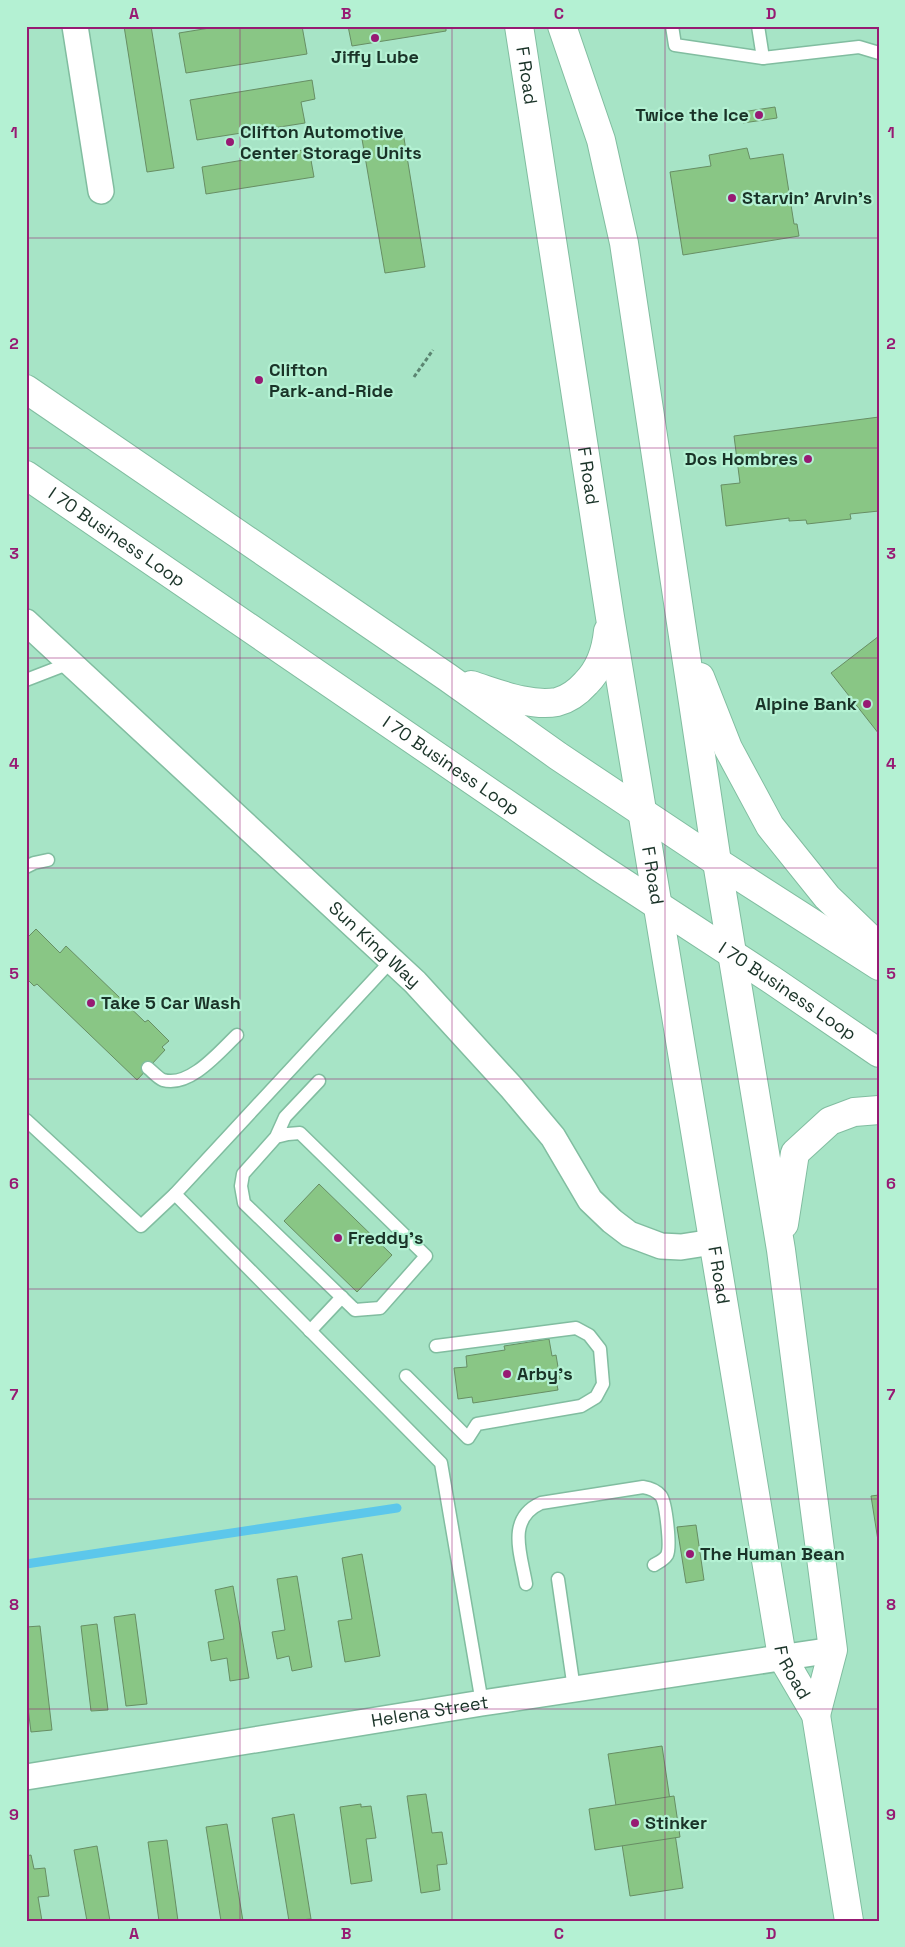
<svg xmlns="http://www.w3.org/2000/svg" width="905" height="1947" font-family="'Space Grotesk',sans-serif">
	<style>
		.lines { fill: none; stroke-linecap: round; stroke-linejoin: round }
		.stream { stroke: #5cc7eb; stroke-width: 9 }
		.building { fill: #89c685; stroke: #678e64 }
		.lane-casing { stroke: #81bda0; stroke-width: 15 }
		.street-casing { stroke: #81bda0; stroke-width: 28 }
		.primary-casing { stroke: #81bda0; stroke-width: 30 }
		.path { stroke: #5b8571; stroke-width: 3; stroke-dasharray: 4 2.5; stroke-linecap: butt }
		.lane { stroke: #fff; stroke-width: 12 }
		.street { stroke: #fff; stroke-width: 25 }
		.primary { stroke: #fff; stroke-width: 28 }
		.grid { fill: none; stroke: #971a73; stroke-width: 1; stroke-opacity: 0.55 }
		.poi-dot { fill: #971a73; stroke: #b4f1d3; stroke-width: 2 }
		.labels { text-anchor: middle; stroke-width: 4.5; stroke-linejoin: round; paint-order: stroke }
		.poi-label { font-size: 18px; font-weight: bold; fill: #1a3328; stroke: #b4f1d3; text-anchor: start }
		.street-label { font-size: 18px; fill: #1a3328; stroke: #b4f1d3 }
		.neatline { fill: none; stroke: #971a73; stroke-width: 2 }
		.grid-label { font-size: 16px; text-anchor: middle; font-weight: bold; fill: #971a73 }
	</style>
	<rect width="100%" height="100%" fill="#a7e4c6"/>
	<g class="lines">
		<!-- stream -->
		<path class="stream" d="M26,1564L397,1508"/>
	</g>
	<!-- building -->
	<g class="building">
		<path d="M124,26H151L174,168L147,172Z"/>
		<path d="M222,26H302L307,54L186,73L179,33Z"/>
		<path d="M348,26H446V31L352,46Z"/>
		<path d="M312,80L315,99L301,102L305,123L197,140L190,100Z"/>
		<path d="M775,107L777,118L743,123L742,112Z"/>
		<path d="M403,132L425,267L385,273L362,139Z"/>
		<path d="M747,148L750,159L783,154L794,224H797L799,236L683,255L670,172L711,166L709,155Z"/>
		<path d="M309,149L314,177L206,194L202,167Z"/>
		<path d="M879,417V511L850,514L851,519L807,524L806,520L789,521V518L726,526L721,485L740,483L734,436Z"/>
		<path d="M879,636V734L831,673Z"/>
		<path d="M36,929L60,953L66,946L145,1022L148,1020L169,1041L162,1047L165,1050L137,1080L37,984L34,986L26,978V939Z"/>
		<path d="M319,1184L392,1255L357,1292L284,1221Z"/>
		<path d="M549,1339L552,1356L556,1355L560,1379H556L558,1390L473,1403L472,1397L458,1399L454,1368L467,1367L466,1356L505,1350L504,1346Z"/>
		<path d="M879,1495V1547L871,1496Z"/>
		<path d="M696,1525L704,1580L686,1583L677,1527Z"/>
		<path d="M362,1554L380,1656L345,1662L338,1621L352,1619L342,1558Z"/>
		<path d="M297,1576L312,1667L292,1671L289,1656L277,1659L272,1632L285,1630L277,1579Z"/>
		<path d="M233,1586L249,1678L230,1681L227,1658L211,1661L208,1642L224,1639L215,1590Z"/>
		<path d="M135,1614L147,1704L126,1706L114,1617Z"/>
		<path d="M97,1624L108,1710L91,1711L81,1626Z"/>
		<path d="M40,1626L52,1730L31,1732L26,1692V1627Z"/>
		<path d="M662,1746L683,1888L630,1896L608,1754Z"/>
		<path d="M426,1794L432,1833L442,1832L447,1864L437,1865L440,1890L421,1893L407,1796Z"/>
		<path d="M674,1796L680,1837L595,1850L589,1809Z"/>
		<path d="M361,1804V1807L371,1806L376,1838L366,1839L372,1881L351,1884L340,1807Z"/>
		<path d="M294,1814L311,1919L289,1921L272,1818Z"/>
		<path d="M227,1824L243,1921H221L206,1827Z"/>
		<path d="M167,1840L178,1921H159L148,1842Z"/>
		<path d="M97,1846L110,1921H87L74,1850Z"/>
		<path d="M31,1855L34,1869L45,1868L49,1896L38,1897L42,1921H26V1856Z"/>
	</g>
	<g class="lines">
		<!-- lane casing -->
		<g class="lane-casing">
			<g id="lane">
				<path d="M672,26L675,45L763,58L859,47L879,53"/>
				<path d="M758,26L763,58"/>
				<path d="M26,680L70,663"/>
				<path d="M26,867L34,863L48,860"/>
				<path d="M391,961L175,1194L441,1463L482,1703"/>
				<path d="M148,1068C152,1071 158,1078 163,1080C190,1088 220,1051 237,1035"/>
				<path d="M26,1120L141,1226L175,1194"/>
				<path d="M276,1137L288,1134L300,1133L426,1256L380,1308L355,1310L244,1203L241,1186L243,1174L276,1137L285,1117L319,1081"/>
				<path d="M310,1331L342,1297"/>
				<path d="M406,1376L468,1438L477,1424L581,1406L596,1397L603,1384L600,1349L589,1335L576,1328L436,1346"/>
				<path d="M558,1579L574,1689"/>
				<path d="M526,1584C521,1554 506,1519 541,1503L643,1487C650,1488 656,1490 661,1496C666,1503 671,1547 667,1555C664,1560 659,1562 654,1565"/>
			</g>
		</g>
		<!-- street casing -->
		<g class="street-casing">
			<g id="street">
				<path d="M75,26L101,191"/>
				<path id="s1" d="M26,622L415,982L511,1087L553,1137L590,1200L612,1221L629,1234L661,1246L681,1247L713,1242"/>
				<path id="s2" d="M26,1777L482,1703L833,1650"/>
			</g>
		</g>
		<!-- primary casing -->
		<g class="primary-casing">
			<g id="primary">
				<path id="s3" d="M519,26L610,617L782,1657L816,1715L849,1921"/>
				<path d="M562,26L601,140L624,243L717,862L781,1250L833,1650L816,1715"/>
				<path d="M26,389L447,677L558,756L717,862L879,966"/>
				<path id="s4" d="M26,475L599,867L772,980L879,1053"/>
				<path d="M700,677L728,748L770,826L827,897L879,947"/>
				<path d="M471,685C497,693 530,707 557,702C569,699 578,692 586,683C600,669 606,651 608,631"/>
				<path d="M784,1224L795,1153L830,1121L854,1112L879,1110"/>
			</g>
		</g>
		<!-- path -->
		<path class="path" d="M414,377L433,350"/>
		<!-- lane -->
		<use href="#lane" class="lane"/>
		<!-- street -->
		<use href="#street" class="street"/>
		<!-- primary -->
		<use href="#primary" class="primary"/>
	</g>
	<!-- grid -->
	<path class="grid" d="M240,26V1921M452,26V1921M665,26V1921M26,238H879M26,448H879M26,658H879M26,868H879M26,1079H879M26,1289H879M26,1499H879M26,1709H879"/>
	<!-- markers -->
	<g class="poi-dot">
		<circle cx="375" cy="38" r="5"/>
		<circle cx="759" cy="115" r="5"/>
		<circle cx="230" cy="142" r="5"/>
		<circle cx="732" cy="198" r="5"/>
		<circle cx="259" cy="380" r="5"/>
		<circle cx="808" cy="459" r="5"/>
		<circle cx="867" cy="704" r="5"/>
		<circle cx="91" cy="1003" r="5"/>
		<circle cx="338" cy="1238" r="5"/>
		<circle cx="507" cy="1374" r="5"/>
		<circle cx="690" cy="1554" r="5"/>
		<circle cx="635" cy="1823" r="5"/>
	</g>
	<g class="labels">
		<!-- poi labels -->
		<g class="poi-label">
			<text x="375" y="63" text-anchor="middle">Jiffy Lube</text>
			<text x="749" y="121" text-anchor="end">Twice the Ice</text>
			<text x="240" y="138">Clifton Automotive<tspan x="240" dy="21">Center Storage Units</tspan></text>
			<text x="742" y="204">Starvin' Arvin's</text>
			<text x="269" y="376">Clifton<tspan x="269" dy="21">Park-and-Ride</tspan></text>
			<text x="798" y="465" text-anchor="end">Dos Hombres</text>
			<text x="857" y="710" text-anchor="end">Alpine Bank</text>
			<text x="101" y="1009">Take 5 Car Wash</text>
			<text x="348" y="1244">Freddy's</text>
			<text x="517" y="1380">Arby's</text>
			<text x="700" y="1560">The Human Bean</text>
			<text x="645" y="1829">Stinker</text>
		</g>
		<!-- street labels -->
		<g class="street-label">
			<text dy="6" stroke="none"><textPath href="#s3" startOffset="50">F Road</textPath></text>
			<text dy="6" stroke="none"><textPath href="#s3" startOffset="455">F Road</textPath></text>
			<text dy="6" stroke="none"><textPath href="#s4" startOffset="110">I 70 Business Loop</textPath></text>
			<text dy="6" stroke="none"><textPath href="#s4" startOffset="515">I 70 Business Loop</textPath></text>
			<text dy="6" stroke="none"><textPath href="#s3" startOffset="860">F Road</textPath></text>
			<text dy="6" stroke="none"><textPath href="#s1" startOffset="475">Sun King Way</textPath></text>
			<text dy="6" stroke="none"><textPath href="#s4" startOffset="920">I 70 Business Loop</textPath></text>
			<text dy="6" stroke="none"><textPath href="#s3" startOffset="1265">F Road</textPath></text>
			<text dy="6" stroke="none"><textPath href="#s3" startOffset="1670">F Road</textPath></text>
			<text dy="6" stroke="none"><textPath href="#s2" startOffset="409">Helena Street</textPath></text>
		</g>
	</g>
	<!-- border -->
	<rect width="905" height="1947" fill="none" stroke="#b4f1d3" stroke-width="55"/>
	<rect x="28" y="28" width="850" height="1892" class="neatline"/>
	<g class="grid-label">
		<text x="134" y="19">A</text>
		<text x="346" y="19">B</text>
		<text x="559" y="19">C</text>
		<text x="771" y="19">D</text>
		<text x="14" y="138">1</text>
		<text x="891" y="138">1</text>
		<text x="14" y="349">2</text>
		<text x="891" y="349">2</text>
		<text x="14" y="559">3</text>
		<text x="891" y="559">3</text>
		<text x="14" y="769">4</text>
		<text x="891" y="769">4</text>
		<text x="14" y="979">5</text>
		<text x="891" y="979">5</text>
		<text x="14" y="1189">6</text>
		<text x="891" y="1189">6</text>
		<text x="14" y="1400">7</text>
		<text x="891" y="1400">7</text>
		<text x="14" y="1610">8</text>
		<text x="891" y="1610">8</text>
		<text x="14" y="1820">9</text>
		<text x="891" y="1820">9</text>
		<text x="134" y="1939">A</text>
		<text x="346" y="1939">B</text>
		<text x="559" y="1939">C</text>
		<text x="771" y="1939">D</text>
	</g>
</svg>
